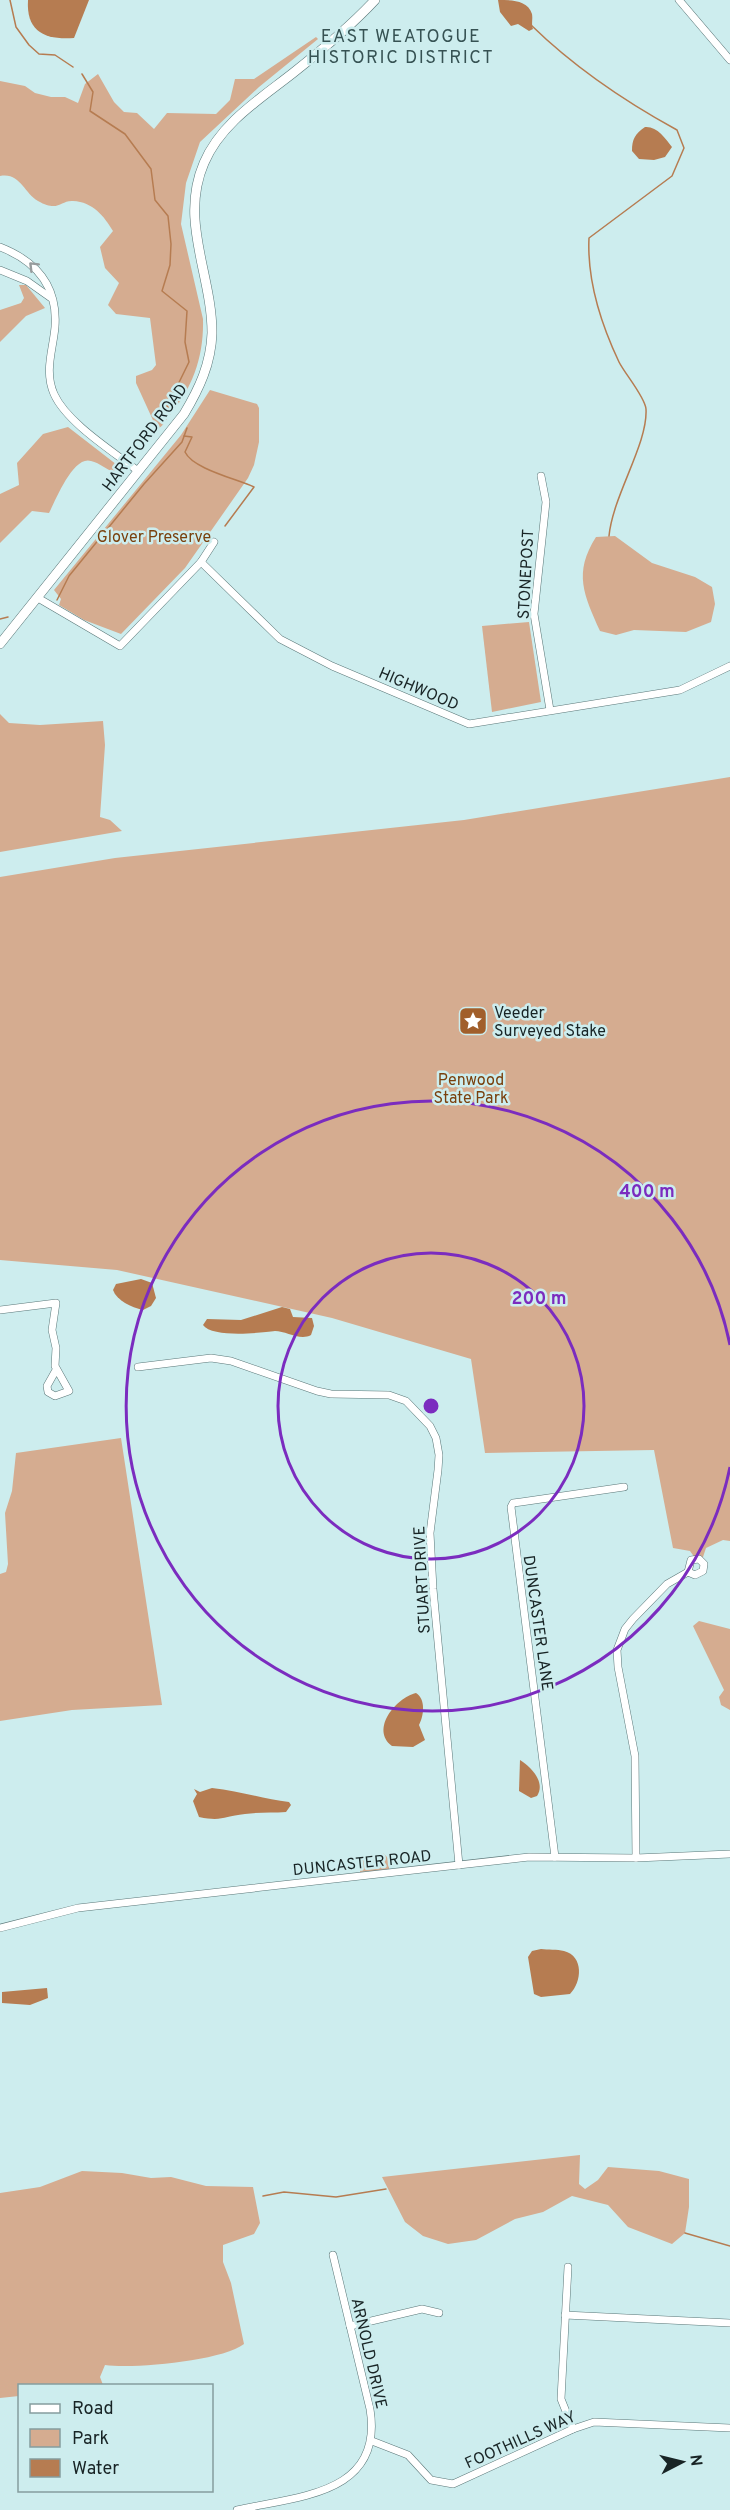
<svg xmlns="http://www.w3.org/2000/svg" width="730" height="2510" font-family="Overpass,sans-serif">
	<style>
		.green { fill: #d5ac90 }
		.water { fill: #b67c51 }
		.lines { fill: none; stroke-linecap: round; stroke-linejoin: round }
		.stream { stroke: #b67c51; stroke-width: 1.5 }
		.minor-casing { stroke: #5a7778; stroke-width: 8 }
		.major-casing { stroke: #5a7778; stroke-width: 10 }
		.minor { stroke: #fff; stroke-width: 7 }
		.major { stroke: #fff; stroke-width: 9 }
		.oneway { stroke: #979c9d }
		.ring { fill: none; stroke: #7b2cbf; stroke-width: 3 }
		.labels { text-anchor: middle; stroke-width: 5; stroke-linejoin: round; paint-order: stroke }
		.street-label { font-size: 16px; fill: #182425; stroke: #cdedee }
		.park-label { font-size: 16px; fill: #79400d; stroke: #cdedee }
		.poi-label { font-size: 16px; fill: #182425; stroke: #cdedee; text-anchor: start }
		.neighbourhood-label { font-size: 18px; letter-spacing: 1.5px; fill: #365253; stroke: #cdedee }
		.centre { fill: #7b2cbf; stroke: #cdedee; stroke-width: 3 }
		.ring-label { font-size: 18px; text-anchor: middle; font-weight: bold; fill: #7b2cbf; stroke: #cdedee; stroke-width: 5; stroke-linejoin: round; paint-order: stroke }
	</style>
	<rect width="100%" height="100%" fill="#cdedee"/>
	<!-- green -->
	<g class="green">
		<path d="M316,37L318,39L259,87L200,142L186,183L181,224L203,319C204,356 193,388 169,416C165,421 163,427 157,429L136,383V376L152,370L156,365L150,318L116,314L108,305L119,283L105,268L100,247L113,231C104,216 93,202 73,201C60,200 59,213 38,201C24,193 20,172 0,176V81L25,86L35,93L51,97H65L78,103L85,84L98,74L114,102L124,112L137,113L154,129L167,113L216,114L230,100L235,79H254Z"/>
		<path d="M19,285H26L45,308L26,316L0,342V310L21,303L24,298Z"/>
		<path d="M210,390L257,404L259,408V442L254,465L248,478L185,568L121,634L84,620L59,605L61,599L54,590L181,435Z"/>
		<path d="M68,427L121,468L116,473C107,470 100,463 91,461C73,455 55,502 49,513L32,511L0,543V494L19,485L17,463L43,434Z"/>
		<path d="M615,536L652,563L695,577L712,587L715,604L711,622L686,632L634,630L616,635L600,631C584,595 573,573 596,537Z"/>
		<path d="M529,622L541,702L492,712L482,626Z"/>
		<path d="M0,714L9,723L40,725L103,721L105,745L100,817L110,820L122,831L0,852Z"/>
		<path d="M730,777V1541L723,1540L706,1548L702,1560L695,1558L690,1551L673,1548L654,1450L485,1453L471,1359L332,1318L117,1270L0,1260V877L115,858L464,820Z"/>
		<path d="M121,1438L162,1705L72,1710L0,1721V1574L6,1572L8,1564L5,1513L12,1491L16,1453Z"/>
		<path d="M699,1621L730,1629V1710L721,1705L719,1697L724,1690L693,1626Z"/>
		<path d="M383,1853L389,1859V1870L360,1872L362,1857Z"/>
		<path d="M580,2155L579,2184L585,2189L598,2180L608,2167L659,2171L689,2179V2207L685,2233L672,2244L628,2227L608,2205L572,2196L543,2212L515,2219L476,2240L448,2244L423,2236L405,2222L382,2177Z"/>
		<path d="M82,2171L122,2173L151,2178L171,2177L206,2186L253,2187L260,2223L254,2234L223,2245V2262L231,2283L244,2344C222,2361 134,2369 105,2365L100,2377L103,2385L20,2386L19,2396L0,2398V2193L40,2187Z"/>
	</g>
	<!-- water -->
	<g class="water">
		<path d="M28,0H89L74,38C45,40 26,32 28,0Z"/>
		<path d="M498,0C511,0 528,0 532,14C533,20 531,23 533,29L529,31L518,24L511,26L500,12Z"/>
		<path d="M645,127C657,126 665,138 672,147L665,157L654,160L639,159L632,151C632,139 635,134 645,127Z"/>
		<path d="M141,1279L152,1283L156,1298L151,1306L143,1310C131,1307 117,1301 113,1290L116,1284Z"/>
		<path d="M282,1307L290,1309L293,1317L312,1318L314,1326L311,1335C300,1341 286,1331 275,1331C260,1333 212,1338 203,1325L207,1319L241,1320Z"/>
		<path d="M416,1693C426,1699 424,1716 419,1725L425,1740L413,1747L392,1746C370,1729 396,1698 416,1693Z"/>
		<path d="M520,1760C531,1767 546,1782 537,1796L531,1798L519,1791Z"/>
		<path d="M212,1788C239,1791 264,1799 289,1802L291,1805L286,1812C273,1813 259,1812 245,1814C223,1816 223,1822 199,1817L193,1801L197,1794L194,1789L200,1792Z"/>
		<path d="M541,1949C548,1950 557,1949 564,1951C584,1956 582,1982 570,1994L541,1997L534,1994L528,1957L532,1951Z"/>
		<path d="M47,1988L48,1998L30,2005L2,2003V1992Z"/>
	</g>
	<g class="lines">
		<!-- stream -->
		<g class="stream">
			<path d="M10,0L16,27L29,45L39,54L55,55L73,67"/>
			<path d="M531,25C574,67 624,101 677,130L684,148L672,176L589,238C587,280 601,324 619,362C625,374 645,397 646,409C648,444 613,495 609,536"/>
			<path d="M82,74L93,92L90,111L125,134L151,169L155,200L168,216L171,244L170,265L162,291L187,311L185,342L189,362L167,407"/>
			<path d="M184,436L192,437L185,452C193,469 237,479 254,487L225,526"/>
			<path d="M57,600L69,576L144,484L182,442L187,428"/>
			<path d="M0,619L8,617"/>
			<path d="M263,2196L284,2192L336,2197L386,2189"/>
			<path d="M685,2233L730,2246"/>
		</g>
		<!-- minor casing -->
		<g class="minor-casing">
			<g id="minor">
				<path d="M679,0L730,60"/>
				<path d="M0,247C36,261 58,286 55,327C53,350 44,371 54,394C67,423 114,452 138,471"/>
				<path d="M0,270L27,281L51,298"/>
				<path d="M541,476L546,502L534,614L550,710"/>
				<path d="M201,562L280,639L332,666L469,724L680,690L730,666"/>
				<path d="M38,598L120,646L201,562L214,542"/>
				<path d="M0,1310L56,1303L52,1330L56,1348L55,1366L69,1391L55,1396L48,1392L47,1386L56,1370"/>
				<path d="M138,1367L211,1358L231,1361L317,1391L331,1394L389,1395L406,1401L430,1426L436,1438L439,1455L438,1470L430,1533L433,1589L459,1865"/>
				<path d="M555,1857L511,1507L513,1503L521,1502L624,1487"/>
				<path d="M636,1858L635,1756L618,1667L617,1650L625,1629L633,1619L667,1584L688,1572L695,1575L703,1571L704,1564L699,1559L691,1560L688,1572"/>
				<path d="M0,1928L78,1908L529,1857L636,1858L730,1854"/>
				<path d="M568,2267L561,2399L573,2429"/>
				<path d="M565,2315L730,2323"/>
				<path d="M350,2326L422,2309L439,2313"/>
				<path d="M372,2441L408,2455L431,2480L453,2484L573,2429L594,2422L730,2428"/>
				<path d="M237,2510C298,2496 384,2495 370,2409L333,2255"/>
			</g>
		</g>
		<!-- major casing -->
		<g class="major-casing">
			<path id="major" d="M0,644L184,414C199,389 211,364 212,333C212,274 179,221 204,163C221,123 260,99 293,73C322,50 350,27 375,0"/>
		</g>
		<!-- minor -->
		<use href="#minor" class="minor"/>
		<!-- major -->
		<use href="#major" class="major"/>
	</g>
	<!-- one-way arrows -->
	<defs><path id="oneway-chevron" d="M-2-3.5L2.5 0L-2 3.5" fill="none" stroke-width="1.6" stroke-linecap="round" stroke-linejoin="round" transform="scale(1.5)"/></defs>
	<use class="oneway" href="#oneway-chevron" transform="translate(33 266) rotate(-135)"/>
	<!-- distance rings -->
	<g class="ring">
		<circle cx="431" cy="1406" r="153"/>
		<path d="M730 1467A305 305 0 1 1 730 1345"/>
	</g>
	<!-- icons -->
	<defs>
		<g id="sight-square" transform="scale(1.5)"><rect x="-9" y="-9" width="18" height="18" rx="4" fill="#a15f2b" stroke="#cdedee"/><path d="M0-6L1.8-2.2L6-1.7L2.9 1.2L3.7 5.4L0 3.3L-3.7 5.4L-2.9 1.2L-6-1.7L-1.8-2.2Z" fill="#fff"/></g>
	</defs>
	<g fill-rule="evenodd">
		<use href="#sight-square" x="473" y="1021"/>
	</g>
	<g class="labels">
		<!-- street labels -->
		<g class="street-label">
			<text transform="translate(144 437) rotate(-53)" y="6">HARTFORD ROAD</text>
			<text transform="translate(525 574) rotate(-87)" y="6">STONEPOST</text>
			<text transform="translate(419 688) rotate(23)" y="6">HIGHWOOD</text>
			<text transform="translate(421 1580) rotate(-93)" y="6">STUART DRIVE</text>
			<text transform="translate(539 1623) rotate(82)" y="6">DUNCASTER LANE</text>
			<text transform="translate(362 1862) rotate(-6)" y="6">DUNCASTER ROAD</text>
			<text transform="translate(370 2353) rotate(77)" y="6">ARNOLD DRIVE</text>
			<text transform="translate(520 2439) rotate(-24)" y="6">FOOTHILLS WAY</text>
		</g>
		<!-- park labels -->
		<g class="park-label">
			<text x="154" y="542">Glover Preserve</text>
			<text x="471" y="1085">Penwood<tspan x="471" dy="18">State Park</tspan></text>
		</g>
		<!-- poi labels -->
		<g class="poi-label">
			<text x="494" y="1018">Veeder<tspan x="494" dy="18">Surveyed Stake</tspan></text>
		</g>
		<!-- neighbourhood labels -->
		<g class="neighbourhood-label">
			<text x="401" y="42">EAST WEATOGUE<tspan x="401" dy="21">HISTORIC DISTRICT</tspan></text>
		</g>
	</g>
	<circle cx="431" cy="1406" r="9" class="centre"/>
	<g class="ring-label">
		<text x="647" y="1197">400 m</text>
		<text x="539" y="1304">200 m</text>
	</g>
	<!-- legend -->
	<rect x="18" y="2384" width="195" height="108" fill="#cdedee" stroke="#859d9e" stroke-width="1.5"/>
	<rect x="30" y="2404" width="30" height="9" fill="#ffffff" stroke="#859d9e" stroke-width="1.5"/>
	<text x="72" y="2414" font-size="18" fill="#182425">Road</text>
	<rect x="30" y="2429" width="30" height="18" fill="#d5ac90" stroke="#859d9e" stroke-width="1.5"/>
	<text x="72" y="2444" font-size="18" fill="#182425">Park</text>
	<rect x="30" y="2459" width="30" height="18" fill="#b67c51" stroke="#859d9e" stroke-width="1.5"/>
	<text x="72" y="2474" font-size="18" fill="#182425">Water</text>
	<!-- north arrow -->
	<g transform="translate(682 2462) rotate(83)" stroke="#cdedee" stroke-width="4.5" paint-order="stroke">
	<path d="M0-4.5L10 22L0 15L-10 22Z" fill="#182425"/>
	<text y="-9" font-size="16" font-weight="bold" text-anchor="middle" fill="#182425">N</text>
	</g>
</svg>
